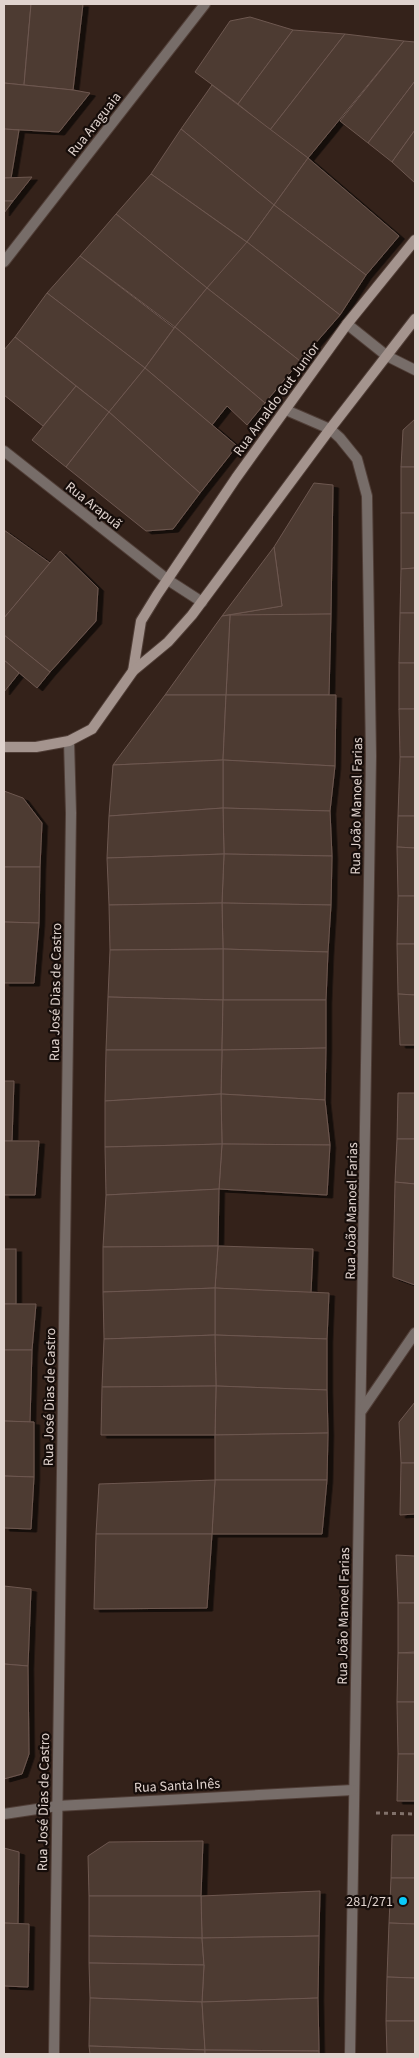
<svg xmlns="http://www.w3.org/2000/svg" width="419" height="2058" font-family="'Source Sans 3',sans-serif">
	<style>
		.building { fill: #4e3a32; stroke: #6d5850; filter: url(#shadow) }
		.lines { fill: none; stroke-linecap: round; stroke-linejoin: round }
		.street-casing { stroke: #503e37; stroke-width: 12 }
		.secondary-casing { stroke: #503e37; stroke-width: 12 }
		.path { stroke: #81716a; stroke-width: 3; stroke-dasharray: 4 4; stroke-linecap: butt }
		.street { stroke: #776d69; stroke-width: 10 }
		.secondary { stroke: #a4948e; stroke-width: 10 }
		.poi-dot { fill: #0acafa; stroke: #160d0a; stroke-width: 2 }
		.labels { text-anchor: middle; stroke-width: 4.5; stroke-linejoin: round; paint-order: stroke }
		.street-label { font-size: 14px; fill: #e0d3ce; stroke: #160d0a }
		.poi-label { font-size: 14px; fill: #e0d3ce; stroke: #160d0a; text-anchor: end }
	</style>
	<defs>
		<filter id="shadow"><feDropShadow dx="5.5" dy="3" stdDeviation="0" flood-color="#0009"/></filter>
	</defs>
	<rect width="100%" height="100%" fill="#34221a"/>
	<!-- building -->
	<g class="building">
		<path d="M4,4H31L24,85L4,83Z"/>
		<path d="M31,4H83L73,90L24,85Z"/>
		<path d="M250,17L293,30L238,104L195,72L230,21Z"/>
		<path d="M293,30L345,34L270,130L238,104Z"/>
		<path d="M345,34L404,41L308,158L270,130Z"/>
		<path d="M404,41L415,42V81L368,143L340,121Z"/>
		<path d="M415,81V130L392,162L368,143Z"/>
		<path d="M4,83L73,90L90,93L59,132L4,129Z"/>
		<path d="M212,85L308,158L274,205L181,129Z"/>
		<path d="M4,129L19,130L11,178H4Z"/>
		<path d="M181,129L274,205L247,242L151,174Z"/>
		<path d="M415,130V183L392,162Z"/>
		<path d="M308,158L399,236L366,275L274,205Z"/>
		<path d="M151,174L248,243L207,288L116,214Z"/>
		<path d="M32,177L13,201H4V178Z"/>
		<path d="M4,201H13L4,213Z"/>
		<path d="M274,205L366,275L340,315L247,242Z"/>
		<path d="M116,214L207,288L175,327L80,256Z"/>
		<path d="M247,242L340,315L300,361L207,288Z"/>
		<path d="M80,256L174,328L145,368L47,293Z"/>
		<path d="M207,288L300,361L265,403L175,327Z"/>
		<path d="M47,293L145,368L109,412L15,337Z"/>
		<path d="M175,327L265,403L247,425L227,406L212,425L145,368Z"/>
		<path d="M15,337L76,386L43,426L4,395V350Z"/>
		<path d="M145,368L237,446L200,493L109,412Z"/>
		<path d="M76,386L109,412L66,467L32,440Z"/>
		<path d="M109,412L200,493L173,529L146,531L66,467Z"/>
		<path d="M415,419V467H401L403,430Z"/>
		<rect x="401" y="467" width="14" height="46"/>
		<path d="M314,483L333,485L331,614L222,616L282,606L274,547Z"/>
		<path d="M401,513H415V568L401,569Z"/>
		<path d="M4,530L50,563L4,618Z"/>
		<path d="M274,547L282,606L222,616Z"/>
		<path d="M60,551L98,588L96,621L50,672L4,635V618Z"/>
		<path d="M415,568V613H400L401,569Z"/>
		<path d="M400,613H415V663H399Z"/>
		<path d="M331,614L329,695H226L230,615Z"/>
		<path d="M230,615L226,695H165L222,616Z"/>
		<path d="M4,635L50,672L37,688L4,660Z"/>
		<path d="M4,660L19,673L4,692Z"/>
		<rect x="399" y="663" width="16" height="46"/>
		<path d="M165,695H226L223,760L113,765Z"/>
		<path d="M226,695H336L335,766L223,760Z"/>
		<path d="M399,709H415V757H400Z"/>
		<path d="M400,757H415V816H398Z"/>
		<path d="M223,760L335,766L330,811L223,808Z"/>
		<path d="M223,760V808L109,816L113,765Z"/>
		<path d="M4,791L23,798L42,823L40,867H4Z"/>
		<path d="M223,808L330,811L332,856L224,854Z"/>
		<path d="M223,808L224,854L107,858L109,816Z"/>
		<path d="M398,816H415V848L397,847Z"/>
		<path d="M397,847L415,848V896H398Z"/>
		<path d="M224,854L332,856L331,905L222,903Z"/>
		<path d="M224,854L222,903L109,905L107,858Z"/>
		<path d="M4,867H40L39,923L4,922Z"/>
		<path d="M398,896H415V944H397Z"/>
		<path d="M222,903L331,905L328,952L223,949Z"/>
		<path d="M222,903L223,949L110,950L109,905Z"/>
		<path d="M4,922L39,923L34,983H4Z"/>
		<path d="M397,944H415V995L398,994Z"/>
		<path d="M223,949L328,952L326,1000H223Z"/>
		<path d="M223,949V1000L108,997L110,950Z"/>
		<path d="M398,994L415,995V1045H400Z"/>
		<path d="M108,997L223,1000L222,1050H106Z"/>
		<path d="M223,1000H326V1048L222,1050Z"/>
		<path d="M326,1048L325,1100L221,1094L222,1050Z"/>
		<path d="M106,1050H222L221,1094L105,1101Z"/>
		<path d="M4,1081H14L12,1141H4Z"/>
		<path d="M398,1093H415V1139H397Z"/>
		<path d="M221,1094L325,1100L330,1145L222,1144Z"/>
		<path d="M221,1094L222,1144L105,1147V1101Z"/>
		<path d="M397,1139H415V1184L395,1182Z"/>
		<path d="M4,1141H39L35,1195H4Z"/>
		<path d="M222,1144L330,1145L327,1195L219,1189Z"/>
		<path d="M222,1144L219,1189L106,1195L105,1147Z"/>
		<path d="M395,1182L415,1184V1285L393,1277Z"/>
		<path d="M219,1189L218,1246L103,1247L106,1195Z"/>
		<path d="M218,1246L313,1249L311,1293L215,1288Z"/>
		<path d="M218,1246L215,1288L103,1292V1247Z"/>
		<rect x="4" y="1249" width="12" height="55"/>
		<path d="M215,1288L329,1293L327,1339L215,1335Z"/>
		<path d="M215,1288V1335L104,1339L103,1292Z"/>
		<path d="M4,1304H36L32,1350H4Z"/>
		<path d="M215,1335L327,1339V1390L216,1386Z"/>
		<path d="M215,1335L216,1386L102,1387L104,1339Z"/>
		<path d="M4,1350H32L30,1422L4,1421Z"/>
		<path d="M216,1386L327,1390L328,1433L215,1435Z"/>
		<path d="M216,1386L215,1435H101L102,1387Z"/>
		<path d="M415,1402V1463H401L399,1422Z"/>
		<path d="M4,1421L34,1422V1477L4,1476Z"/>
		<path d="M328,1433L327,1480H215V1435Z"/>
		<path d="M401,1463H415V1514L400,1515Z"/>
		<path d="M4,1476L34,1477L31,1529L4,1528Z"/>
		<path d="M215,1480H327L322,1534H212Z"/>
		<path d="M215,1480L212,1534H96L99,1484Z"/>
		<path d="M96,1534H212L207,1608L94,1609Z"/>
		<path d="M396,1555L415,1556V1603H398Z"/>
		<path d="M4,1586L31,1589L28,1666L4,1664Z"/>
		<path d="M398,1603H415V1652L398,1653Z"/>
		<path d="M398,1653H415V1702H397Z"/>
		<path d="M4,1664L28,1666L29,1754L22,1774L4,1779Z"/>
		<path d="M397,1702H415V1754H398Z"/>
		<path d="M398,1754H415V1801H397Z"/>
		<path d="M392,1835H415V1878H391Z"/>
		<path d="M203,1841L201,1896H89L88,1856L109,1842Z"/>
		<path d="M4,1848L19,1852L18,1924L4,1923Z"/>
		<path d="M391,1878H415V1924L389,1923Z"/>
		<path d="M320,1891L319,1936L202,1938L201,1896Z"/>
		<path d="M89,1896H201L202,1938L89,1936Z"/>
		<path d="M4,1923L29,1924L28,1987L4,1986Z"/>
		<path d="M389,1923L415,1924V1978L387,1977Z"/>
		<path d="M89,1936L202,1938L204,1965L89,1963Z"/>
		<path d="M319,1936L318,1998L202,2002L204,1965L202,1938Z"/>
		<path d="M89,1963L204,1965L202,2002L90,1998Z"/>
		<path d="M387,1977L415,1978V2021H386Z"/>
		<path d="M90,1998L202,2002L205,2050L89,2046Z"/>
		<path d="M318,1998L319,2051L205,2050L202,2002Z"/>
		<path d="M386,2021H415V2054H387Z"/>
		<path d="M89,2046L205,2050V2054H90Z"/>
		<path d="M205,2050L319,2051V2054H205Z"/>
	</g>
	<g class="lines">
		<!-- street casing -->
		<g class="street-casing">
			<g id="street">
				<path d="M4,262L205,4"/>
				<path d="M347,324L387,356L415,370"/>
				<path d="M286,410L330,429L340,438L357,459L367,496L371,756L350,2054"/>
				<path d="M4,451L168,580L202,602"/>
				<path d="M362,1410L415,1333"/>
				<path d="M4,1814L57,1806L353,1790"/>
				<path d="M54,2054L71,813L69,741"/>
			</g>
		</g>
		<!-- secondary casing -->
		<g class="secondary-casing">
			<g id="secondary">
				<path d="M133,671L141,621L157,595L236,478L347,324L415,240"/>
				<path d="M4,747H36L69,741L92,729L133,671L168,642L192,615L330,429L415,319"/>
			</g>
		</g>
		<!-- path -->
		<path class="path" d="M376,1813L415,1814"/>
		<!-- street -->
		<use href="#street" class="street"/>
		<!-- secondary -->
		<use href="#secondary" class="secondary"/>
	</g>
	<!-- markers -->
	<circle class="poi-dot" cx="403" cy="1901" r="5"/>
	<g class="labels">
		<!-- street labels -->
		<g class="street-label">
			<text transform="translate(94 124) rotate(-52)" y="5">Rua Araguaia</text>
			<text transform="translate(276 399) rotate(-54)" y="5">Rua Arnaldo Gut Junior</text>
			<text transform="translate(94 505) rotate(38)" y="5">Rua Arapuã</text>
			<text transform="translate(356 806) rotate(-89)" y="5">Rua João Manoel Farias</text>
			<text transform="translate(55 992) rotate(-89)" y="5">Rua José Dias de Castro</text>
			<text transform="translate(351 1211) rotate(-89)" y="5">Rua João Manoel Farias</text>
			<text transform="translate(49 1397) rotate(-89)" y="5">Rua José Dias de Castro</text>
			<text transform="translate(343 1616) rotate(-89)" y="5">Rua João Manoel Farias</text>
			<text transform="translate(177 1785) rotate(-3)" y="5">Rua Santa Inês</text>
			<text transform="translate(43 1802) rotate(-89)" y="5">Rua José Dias de Castro</text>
		</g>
		<!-- poi labels -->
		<g class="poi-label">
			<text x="393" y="1906">281/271</text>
		</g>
	</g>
	<!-- border -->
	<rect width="419" height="2058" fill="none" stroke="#e0d3ce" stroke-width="10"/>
</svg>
